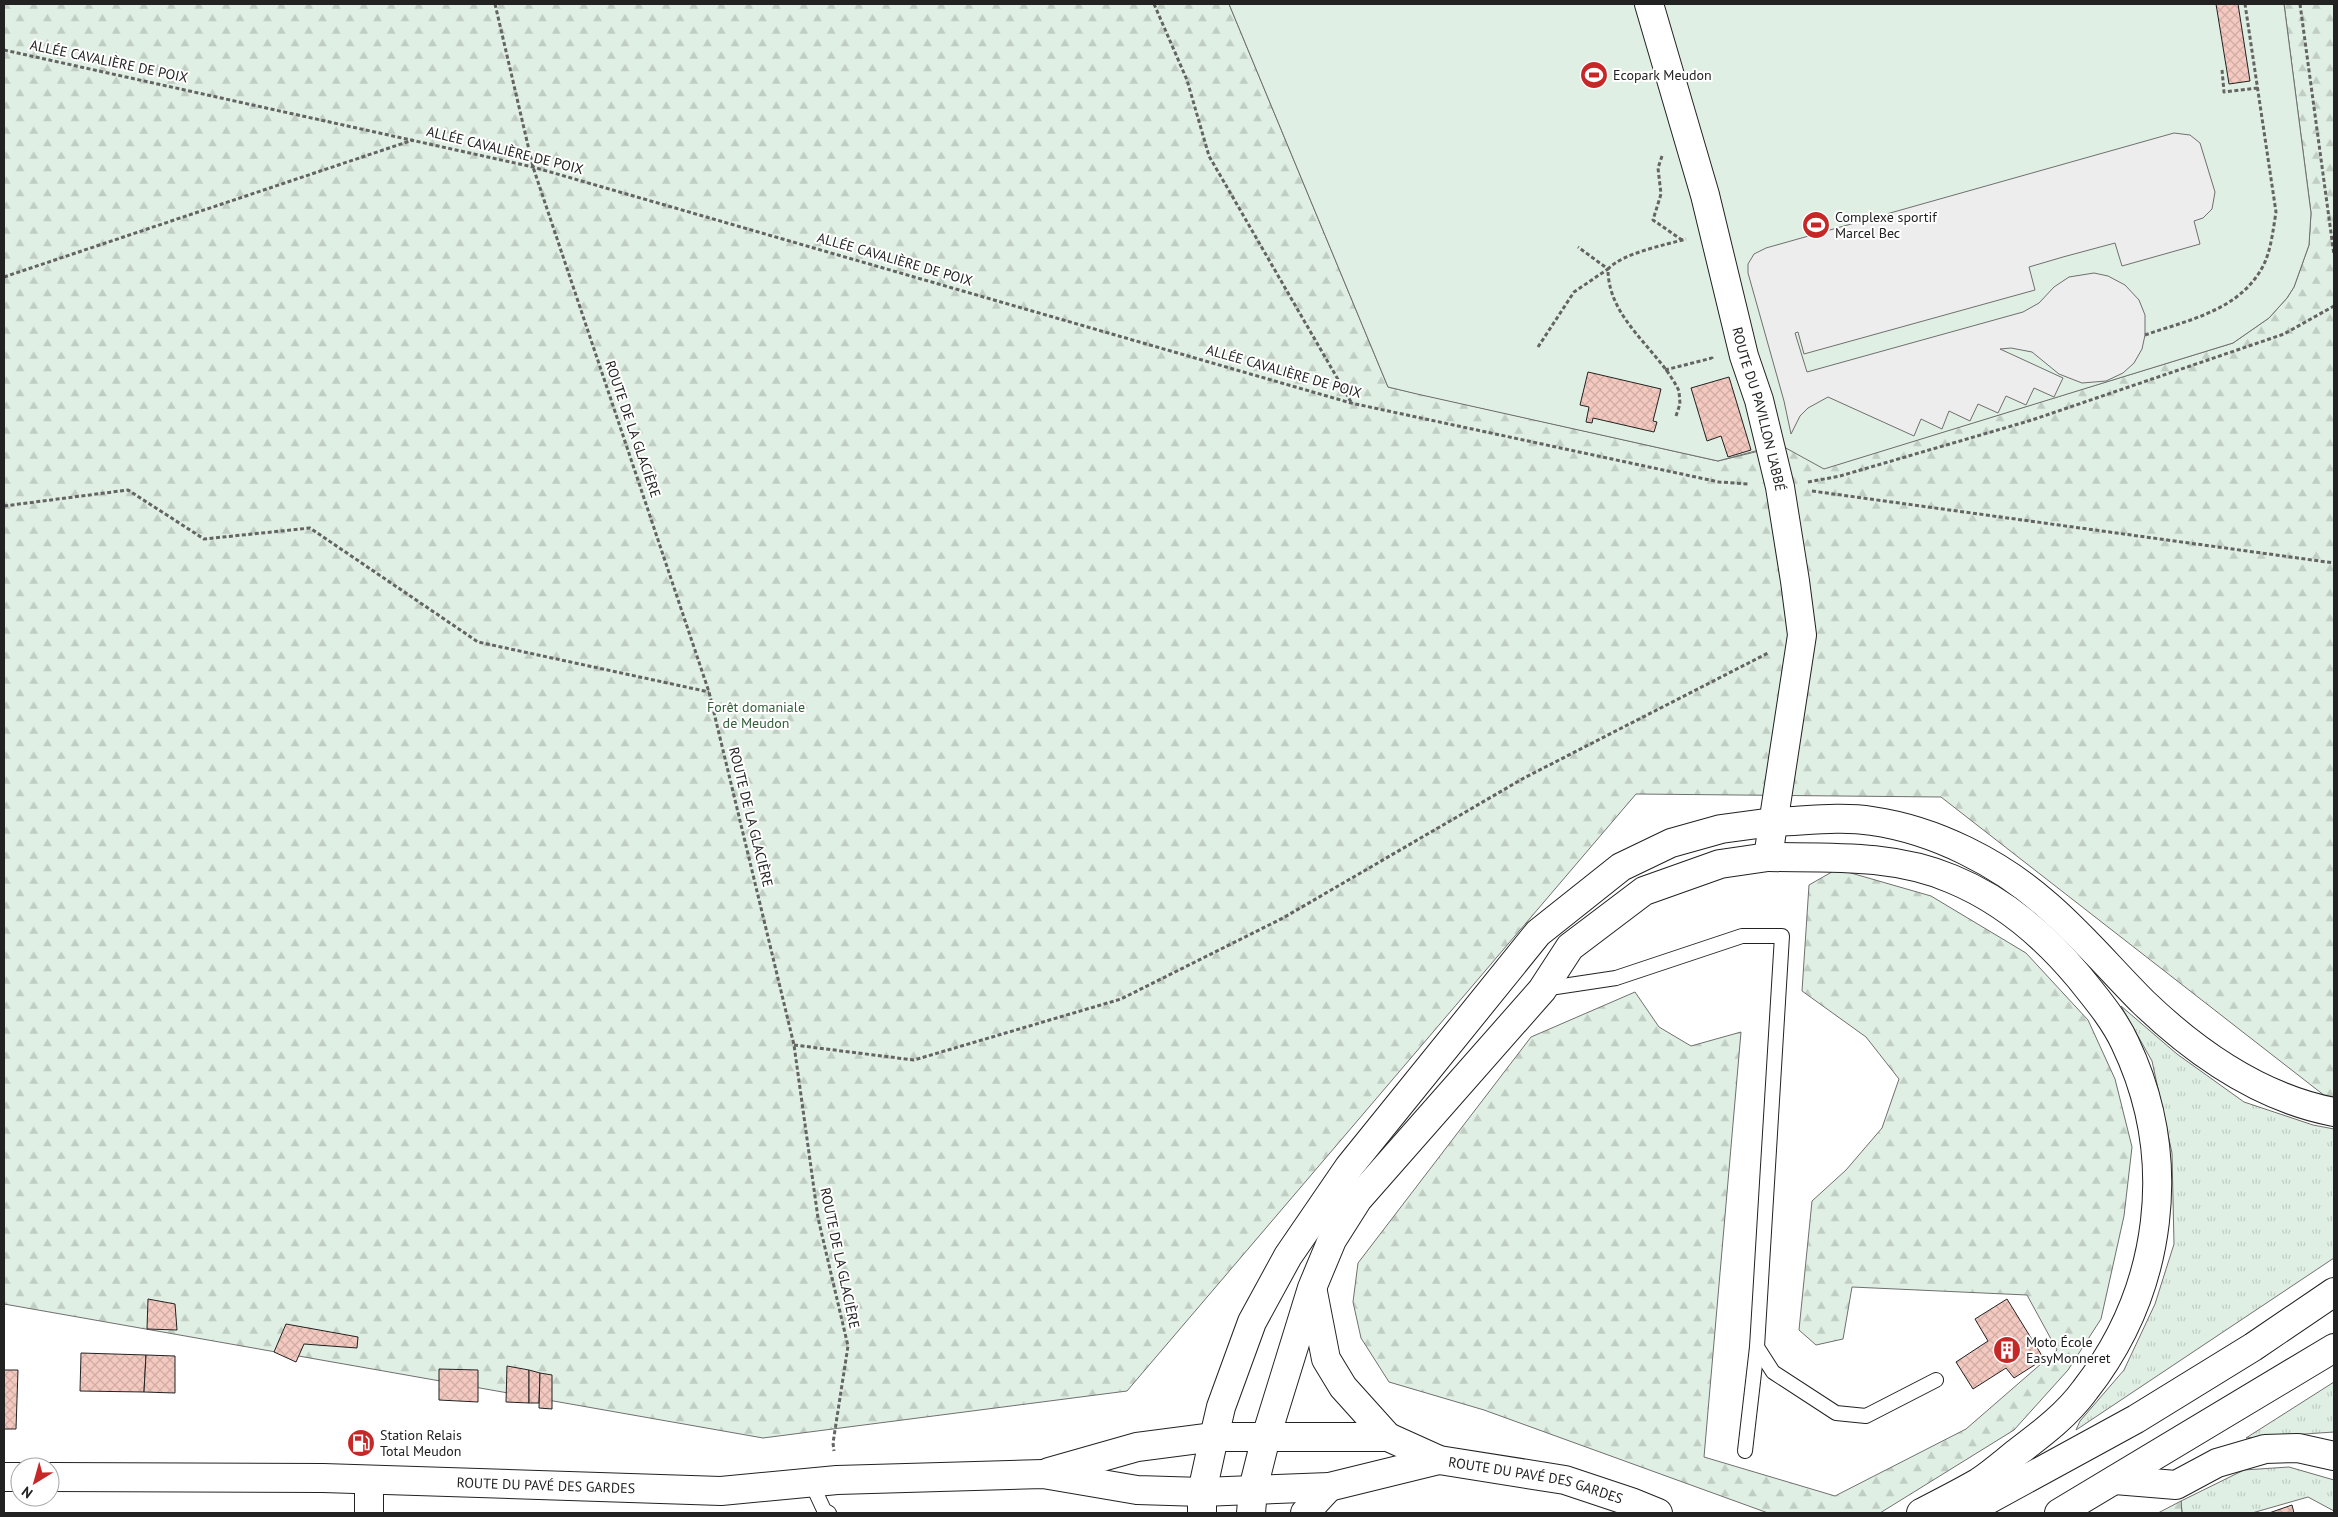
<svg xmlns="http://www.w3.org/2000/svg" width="2338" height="1517" font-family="'PT Sans',sans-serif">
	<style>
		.grass { fill: url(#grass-tufts); stroke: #6f6f6f }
		.forest { fill: url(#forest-firs); stroke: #6f6f6f }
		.pitch { fill: #e0efe3; stroke: #6f6f6f }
		.parking { fill: #ededed; stroke: #6f6f6f }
		.building { fill: url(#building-cross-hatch); stroke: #222 }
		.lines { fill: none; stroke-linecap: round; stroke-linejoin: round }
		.service-casing { stroke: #222; stroke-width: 16 }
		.minor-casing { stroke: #222; stroke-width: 30 }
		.tertiary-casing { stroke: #222; stroke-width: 30 }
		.secondary-casing { stroke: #222; stroke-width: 30 }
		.trunk-casing { stroke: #222; stroke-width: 30 }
		.path { stroke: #646464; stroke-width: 3; stroke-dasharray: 4 2.5; stroke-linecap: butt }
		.service { stroke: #fff; stroke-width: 14 }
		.minor { stroke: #fff; stroke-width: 28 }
		.tertiary { stroke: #fff; stroke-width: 28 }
		.secondary { stroke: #fff; stroke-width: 28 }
		.trunk { stroke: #fff; stroke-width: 28 }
		.labels { text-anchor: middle; stroke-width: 4; stroke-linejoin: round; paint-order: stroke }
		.street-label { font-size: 14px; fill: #222; stroke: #fff }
		.poi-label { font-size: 14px; fill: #222; stroke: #fff; text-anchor: start }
		.park-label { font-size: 14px; fill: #2f5e38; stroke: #fff }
	</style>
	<defs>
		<pattern id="grass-tufts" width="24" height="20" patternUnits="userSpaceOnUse" patternTransform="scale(1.25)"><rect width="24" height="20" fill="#e0efe3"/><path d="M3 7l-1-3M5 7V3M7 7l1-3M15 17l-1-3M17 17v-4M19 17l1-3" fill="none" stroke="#c0cdc2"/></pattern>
		<pattern id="forest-firs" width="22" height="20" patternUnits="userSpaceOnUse" patternTransform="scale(1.25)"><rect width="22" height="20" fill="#e0efe3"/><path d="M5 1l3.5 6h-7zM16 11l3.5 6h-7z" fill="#c0cdc2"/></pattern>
		<pattern id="building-cross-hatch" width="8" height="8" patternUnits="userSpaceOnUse" patternTransform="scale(1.25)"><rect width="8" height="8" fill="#f3c9c0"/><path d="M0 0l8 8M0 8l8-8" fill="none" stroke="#d0aca5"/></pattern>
	</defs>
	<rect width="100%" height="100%" fill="#fff"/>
	<!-- grass -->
	<g class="grass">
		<path d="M2121,1006L2177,1054L2244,1102L2313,1125L2334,1129V1258L2076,1430L2080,1421L2124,1370L2155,1304L2174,1244L2172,1153L2152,1061Z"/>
		<path d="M2334,1382V1432L2246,1438Z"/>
		<path d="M2289,1467L2334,1480V1511L2308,1497L2252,1513H2182L2181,1501L2244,1470Z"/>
	</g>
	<!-- forest -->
	<g class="forest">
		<path d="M4,4H1229L1388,387L1718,461L1784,445L1825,468L2233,343L2269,318L2287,298L2294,287L2309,245L2311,213L2284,4H2334V1103L1941,797L1636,794L1127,1391L763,1438L4,1304Z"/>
		<path d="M1837,869L1931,896L2026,953L2088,1020L2115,1079L2132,1147L2124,1216L2101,1319L2068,1370L2014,1430L1880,1513H1768L1484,1410L1389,1382L1361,1338L1353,1302L1358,1263L1531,1037L1635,992L1659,1027L1691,1046L1741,1032L1704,1457L1835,1496L1966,1429L2057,1350L2027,1295L1852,1287L1843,1339L1816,1345L1799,1330L1812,1201L1846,1170L1882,1128L1899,1079L1866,1037L1802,991L1809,885Z"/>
		<path d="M2181,1501L2182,1513H2158Z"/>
	</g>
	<!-- pitch -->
	<path class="pitch" d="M1229,4H2284L2311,213L2309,245L2294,287L2287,298L2269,318L2233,343L1824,469L1784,447L1759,450L1718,461L1417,394L1388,387Z"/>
	<!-- parking -->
	<path class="parking" d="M2174,133L2190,135L2200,143L2215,192L2212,209L2203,218L2194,221L2200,244L2122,266L2115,243L2063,257L2029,267L2035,290L1804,354L1798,332L1795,333L1807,372L2023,312L2039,303L2054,287L2069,277L2094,273L2108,276L2125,285L2139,300L2145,315V335L2142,349L2134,363L2123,373L2106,381L2082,383L2059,374L2032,352L2011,348L2000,349L2063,378L2054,397L2034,388L2026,405L2006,396L1998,413L1978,404L1970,421L1949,411L1942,429L1921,419L1914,436L1828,397L1808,408L1800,416L1791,434L1784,401L1748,273V264L1754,254L1766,248Z"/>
	<!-- building -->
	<g class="building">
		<path d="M2216,4H2238L2250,81L2229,84Z"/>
		<path d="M1588,372L1661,389L1653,421L1657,422L1654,432L1593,418L1592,423L1586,422L1589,407L1580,405Z"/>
		<path d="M1729,377L1751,450L1728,457L1721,436L1707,441L1691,388Z"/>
		<path d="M148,1299L175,1304L177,1330L147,1329Z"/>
		<path d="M2007,1299L2044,1359L2014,1378L2006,1368L1973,1389L1956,1362L1988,1341L1975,1319Z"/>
		<path d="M286,1324L358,1337L357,1348L304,1344L296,1362L274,1352Z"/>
		<path d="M81,1353L146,1355L144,1392L80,1391Z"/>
		<path d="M146,1355L175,1356V1393L144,1392Z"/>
		<path d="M507,1366L529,1370V1403L506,1402Z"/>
		<path d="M439,1369L478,1370V1402L439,1400Z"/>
		<path d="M4,1370H18L16,1429H4Z"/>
		<path d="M529,1370L540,1373L539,1403H529Z"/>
		<path d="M540,1373L552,1375V1409L539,1408Z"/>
		<path d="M2292,1505L2294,1513H2269Z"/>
	</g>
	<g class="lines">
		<!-- service casing -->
		<g class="service-casing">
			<g id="service">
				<path d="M1543,989L1616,978L1742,936H1782L1757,1347L1773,1372L1836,1413L1866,1416L1936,1380"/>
				<path d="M1745,1451L1757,1347"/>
				<path d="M811,1482L824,1510L829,1513"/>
			</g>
		</g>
		<!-- minor casing -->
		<g class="minor-casing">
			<g id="minor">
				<path id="s1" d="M1649,4L1705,195L1744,356L1759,400L1780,487L1795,581L1802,635L1768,857"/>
				<path d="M369,1480V1513"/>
			</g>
		</g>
		<!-- tertiary casing -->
		<g class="tertiary-casing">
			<g id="tertiary">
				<path d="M1313,1292L1326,1359L1343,1387L1388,1437"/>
				<path d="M1214,1437L1221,1407L1252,1322L1288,1256L1349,1167L1538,933L1621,867L1671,843L1721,829L1773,822"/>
				<path d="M1266,1437L1312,1288L1332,1240L1358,1199L1542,990L1570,947L1644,891L1720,864L1768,857"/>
				<path d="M1202,1513V1492"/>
				<path d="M1251,1513L1253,1489"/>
				<path d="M1305,1513L1329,1487"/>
			</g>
		</g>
		<!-- secondary casing -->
		<g class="secondary-casing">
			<g id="secondary">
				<path id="s2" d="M1049,1472L1137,1447L1214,1437H1388L1439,1460L1565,1480L1631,1502L1658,1513"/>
				<path d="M4,1477H20"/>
				<path id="s3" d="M50,1477L323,1478L721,1491L837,1480L1043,1474L1137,1490L1202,1492L1329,1487L1439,1460"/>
				<path d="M1253,1489L1266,1437"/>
				<path d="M1202,1492L1214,1437"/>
			</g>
		</g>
		<!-- trunk casing -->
		<g class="trunk-casing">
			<g id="trunk">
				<path d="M1773,822C1805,821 1840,816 1872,821C1935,830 2000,863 2047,905C2082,935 2111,970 2143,1002C2196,1053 2261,1098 2334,1112"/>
				<path d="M1768,857C1830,858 1893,854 1952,879C2003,900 2044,935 2079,977C2095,997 2114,1019 2125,1043C2180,1158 2163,1290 2085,1390C2066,1416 2040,1435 2015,1454C2003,1464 1991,1474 1979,1482C1960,1493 1940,1503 1921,1513"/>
				<path d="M2115,1480L2176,1485L2217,1463L2265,1449L2298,1448L2334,1456"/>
				<path d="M1964,1513L2136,1419L2253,1347L2334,1292"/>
				<path d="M2059,1513L2334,1348"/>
			</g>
		</g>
		<!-- path -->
		<g class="path">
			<path d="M495,4L533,167L709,692L794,1045L818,1218L848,1346L833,1443L834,1451"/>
			<path d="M1154,4L1187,80L1209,156L1351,402"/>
			<path d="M2300,4L2334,255"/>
			<path d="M4,50L533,167L1351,403L1719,482L1748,484"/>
			<path d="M2222,70L2224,92L2258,88"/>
			<path d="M1662,156L1658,168L1661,194L1653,220L1682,240"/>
			<path d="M4,277L413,140"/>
			<path d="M2145,335C2188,320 2238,311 2262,268C2271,252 2273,230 2276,212L2245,4"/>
			<path d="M1538,347L1574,292L1608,269L1578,247"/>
			<path d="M1665,370L1712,358L1713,361"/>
			<path d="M1676,416L1680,404L1679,391C1659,349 1608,320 1608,269C1623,253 1665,245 1686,239"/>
			<path d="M1808,482L1840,476L2032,420L2284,334L2334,306"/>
			<path d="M1812,491L2334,563"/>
			<path d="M4,506L128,490L204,539L310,528L478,642L709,692"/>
			<path d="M794,1045L914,1060L1121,999L1283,918L1524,778L1768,653"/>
		</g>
		<!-- service -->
		<use href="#service" class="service"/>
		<!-- minor -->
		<use href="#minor" class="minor"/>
		<!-- tertiary -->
		<use href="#tertiary" class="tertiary"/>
		<!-- secondary -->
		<use href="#secondary" class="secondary"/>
		<!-- trunk -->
		<use href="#trunk" class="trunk"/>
	</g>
	<!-- icons -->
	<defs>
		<g id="stadium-disc" transform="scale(1.4375)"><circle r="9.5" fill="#c62828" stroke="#fff"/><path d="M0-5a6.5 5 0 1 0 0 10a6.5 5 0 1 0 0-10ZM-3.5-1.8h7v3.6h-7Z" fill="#fff"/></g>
		<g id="building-disc" transform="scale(1.4375)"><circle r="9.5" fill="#c62828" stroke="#fff"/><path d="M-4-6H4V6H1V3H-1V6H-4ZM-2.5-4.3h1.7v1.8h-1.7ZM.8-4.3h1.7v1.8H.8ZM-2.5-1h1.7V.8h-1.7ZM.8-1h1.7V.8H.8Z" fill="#fff"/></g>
		<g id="fuel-disc" transform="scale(1.4375)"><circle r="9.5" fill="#c62828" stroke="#fff"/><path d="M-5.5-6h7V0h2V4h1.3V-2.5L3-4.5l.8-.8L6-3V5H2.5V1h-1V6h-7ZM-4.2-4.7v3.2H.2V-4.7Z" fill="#fff"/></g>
	</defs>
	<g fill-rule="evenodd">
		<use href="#stadium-disc" x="1594" y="75"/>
		<use href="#stadium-disc" x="1816" y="225"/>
		<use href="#building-disc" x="2007" y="1350"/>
		<use href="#fuel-disc" x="361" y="1443"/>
	</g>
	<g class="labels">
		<!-- street labels -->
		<g class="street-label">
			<text transform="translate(109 61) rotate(12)" y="5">ALLÉE CAVALIÈRE DE POIX</text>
			<text transform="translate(505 150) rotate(14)" y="5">ALLÉE CAVALIÈRE DE POIX</text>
			<text transform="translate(895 259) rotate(16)" y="5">ALLÉE CAVALIÈRE DE POIX</text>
			<text transform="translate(1284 371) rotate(16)" y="5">ALLÉE CAVALIÈRE DE POIX</text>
			<text dy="5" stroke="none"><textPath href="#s1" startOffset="420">ROUTE DU PAVILLON L'ABBÉ</textPath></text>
			<text transform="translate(633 429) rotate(71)" y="5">ROUTE DE LA GLACIÈRE</text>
			<text transform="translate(751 817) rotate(76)" y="5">ROUTE DE LA GLACIÈRE</text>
			<text transform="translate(840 1258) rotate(78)" y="5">ROUTE DE LA GLACIÈRE</text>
			<text dy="5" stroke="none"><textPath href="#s2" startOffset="498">ROUTE DU PAVÉ DES GARDES</textPath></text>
			<text dy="5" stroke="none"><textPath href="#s3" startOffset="496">ROUTE DU PAVÉ DES GARDES</textPath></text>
		</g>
		<!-- poi labels -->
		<g class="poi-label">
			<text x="1613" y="80">Ecopark Meudon</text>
			<text x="1835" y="222">Complexe sportif<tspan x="1835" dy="16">Marcel Bec</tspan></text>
			<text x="2026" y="1347">Moto École<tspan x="2026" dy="16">EasyMonneret</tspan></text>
			<text x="380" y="1440">Station Relais<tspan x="380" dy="16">Total Meudon</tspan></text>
		</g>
		<!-- park labels -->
		<g class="park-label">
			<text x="756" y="712">Forêt domaniale<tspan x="756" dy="16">de Meudon</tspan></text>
		</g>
	</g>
	<!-- border -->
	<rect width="2338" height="1517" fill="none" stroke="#222222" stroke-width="10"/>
	<!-- north arrow -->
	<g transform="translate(35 1482) rotate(217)"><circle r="24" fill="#ffffff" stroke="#a7a7a7"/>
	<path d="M0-4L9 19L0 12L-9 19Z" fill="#c62828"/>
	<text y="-8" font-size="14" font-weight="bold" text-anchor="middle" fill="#222222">N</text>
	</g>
</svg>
